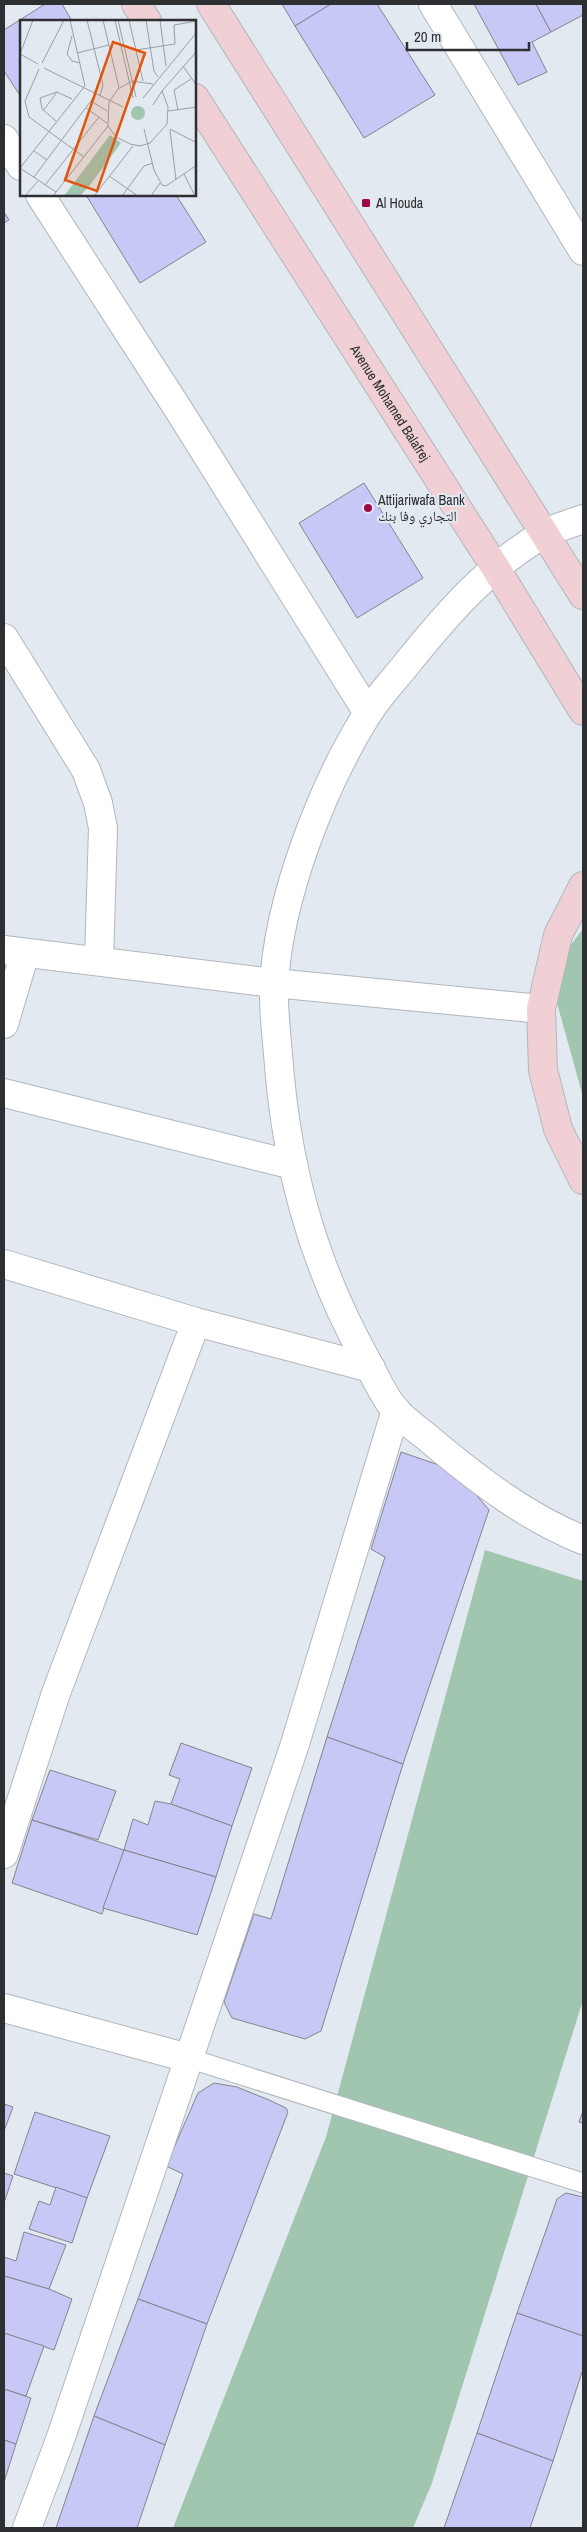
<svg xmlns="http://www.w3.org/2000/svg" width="587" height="2532" font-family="'Archivo Narrow','Noto Naskh Arabic',sans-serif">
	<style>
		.green { fill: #a1c6b0 }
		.building { fill: #c7c8f6; stroke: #84848c }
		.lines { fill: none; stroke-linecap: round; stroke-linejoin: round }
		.lane-casing { stroke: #b1b7be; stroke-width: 21 }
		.street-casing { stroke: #b1b7be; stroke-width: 30 }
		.secondary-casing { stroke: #b1b7be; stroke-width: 30 }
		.lane { stroke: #fff; stroke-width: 19 }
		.street { stroke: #fff; stroke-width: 28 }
		.secondary { stroke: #f0d0d5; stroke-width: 28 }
		.poi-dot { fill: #a00548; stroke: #e3e9f0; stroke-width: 2 }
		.labels { text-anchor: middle; stroke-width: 4; stroke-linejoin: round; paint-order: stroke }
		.poi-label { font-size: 14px; fill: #2d2f32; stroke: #e3e9f0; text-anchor: start }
		.street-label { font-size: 14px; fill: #2d2f32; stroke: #e3e9f0 }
		.inset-road { fill: none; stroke: #9a9fa4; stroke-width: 1 }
		.view { fill: #df570e; fill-opacity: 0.15; stroke: #df570e; stroke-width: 2.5 }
		.inset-edge { fill: none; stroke: #2d2f32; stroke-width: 2.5 }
	</style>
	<rect width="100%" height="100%" fill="#e3e9f0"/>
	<!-- green -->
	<g class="green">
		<path d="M583,929V1097L557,1003L559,960Z"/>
		<path d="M485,1550L583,1581V2000L432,2483L413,2528H173L326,2137Z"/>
	</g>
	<!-- building -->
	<g class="building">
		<path d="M45,4H62L72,21H21V97L4,71V30Z"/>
		<path d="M282,4H331L295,26Z"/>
		<path d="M331,4H377L435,95L364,138L295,26Z"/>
		<path d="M474,4H536L551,32L532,42L547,72L518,85Z"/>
		<path d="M536,4H583V15L551,32Z"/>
		<path d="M86,195H176L206,242L140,283Z"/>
		<path d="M4,212L9,220L4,223Z"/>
		<path d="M364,483L423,578L357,618L299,523Z"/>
		<path d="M401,1452L456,1471L489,1510L403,1764L327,1737L385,1557L371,1549Z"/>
		<path d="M327,1737L403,1764L321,2031L305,2039L232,2018L224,2002L254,1914L271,1919Z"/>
		<path d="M181,1743L252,1768L232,1826L171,1804L180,1779L169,1775Z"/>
		<path d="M50,1770L116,1791L98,1840L32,1820Z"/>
		<path d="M155,1801L171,1804L232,1826L216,1877L124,1850L133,1819L148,1825Z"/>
		<path d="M32,1820L124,1850L102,1914L12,1883Z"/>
		<path d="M124,1850L216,1877L197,1935L103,1908Z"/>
		<path d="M214,2083L237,2087L269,2100L286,2108L288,2112L207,2324L138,2299L183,2174L166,2166L198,2093Z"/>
		<path d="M4,2104L13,2107L4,2131Z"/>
		<path d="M583,2111V2123L579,2122Z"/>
		<path d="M35,2112L110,2136L87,2198L14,2174Z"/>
		<path d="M4,2173L13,2176L4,2203Z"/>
		<path d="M56,2187L87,2198L72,2243L29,2229L39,2201L50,2205Z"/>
		<path d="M566,2193L583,2197V2336L517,2313L557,2199Z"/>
		<path d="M24,2232L66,2245L49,2289L4,2276V2257L16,2261Z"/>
		<path d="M4,2276L49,2289L72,2299L54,2350L4,2333Z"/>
		<path d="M138,2299L207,2324L165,2445L94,2416Z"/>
		<path d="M517,2313L583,2336V2369L553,2461L477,2433Z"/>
		<path d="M4,2333L44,2346L26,2396L4,2389Z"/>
		<path d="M4,2389L31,2398L16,2444L4,2440Z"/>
		<path d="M94,2416L165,2445L137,2528H56Z"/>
		<path d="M477,2433L553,2461L530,2528H444Z"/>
		<path d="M4,2440L16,2444L4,2482Z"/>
	</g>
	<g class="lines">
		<!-- lane casing -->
		<g class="lane-casing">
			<path id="lane" d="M188,2058L583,2183"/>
		</g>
		<!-- street casing -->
		<g class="street-casing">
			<g id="street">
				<path d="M433,4L583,251"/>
				<path d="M4,139L21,166"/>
				<path d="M40,195L180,412L368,713"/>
				<path d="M583,519C570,524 554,528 542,535C486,568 445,616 405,666C392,682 377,698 366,716C321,789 279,898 274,984C273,1007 276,1031 278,1054C286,1164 311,1259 364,1356C374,1374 383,1396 396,1411C407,1423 423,1433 435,1444C481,1482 528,1518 583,1540"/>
				<path d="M4,638L86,770L98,803L103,828L99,961"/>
				<path d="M4,950L274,983L541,1009"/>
				<path d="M4,1024L25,953"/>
				<path d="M4,1093L293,1165"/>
				<path d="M4,1264L196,1322L371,1368"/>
				<path d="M4,1854L56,1693L196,1322"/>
				<path d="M4,2008L188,2058"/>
				<path d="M27,2528L60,2440L295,1744L396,1410"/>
			</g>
		</g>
		<!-- secondary casing -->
		<g class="secondary-casing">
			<g id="secondary">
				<path d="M136,4L147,21"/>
				<path d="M211,4L583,595"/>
				<path id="s1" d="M195,98L495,567L583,711"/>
				<path d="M583,886L558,935L541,1009L543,1070L558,1129L583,1180"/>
			</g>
		</g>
		<!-- lane -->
		<use href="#lane" class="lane"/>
		<!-- street -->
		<use href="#street" class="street"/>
		<!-- secondary -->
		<use href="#secondary" class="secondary"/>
	</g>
	<!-- markers -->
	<g class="poi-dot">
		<rect x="361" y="198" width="10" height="10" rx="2.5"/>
		<circle cx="368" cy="508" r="5"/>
	</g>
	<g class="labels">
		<!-- poi labels -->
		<g class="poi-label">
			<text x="376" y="208">Al Houda</text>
			<text x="378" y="505">Attijariwafa Bank<tspan x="378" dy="16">التجاري وفا بنك</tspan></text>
		</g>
		<!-- street labels -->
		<g class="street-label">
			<text dy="5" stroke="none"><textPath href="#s1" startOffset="362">Avenue Mohamed Balafrej</textPath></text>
		</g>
	</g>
	<!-- overview -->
	<g transform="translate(20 20)">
		<rect width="176" height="176" fill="#e3e9f0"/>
		<path d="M111 93a7 7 0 1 1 14 0a7 7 0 1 1-14 0ZM90,115L101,123L70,165L60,176H44Z" fill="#a1c6b0"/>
		<path class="inset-road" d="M67,0L83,65L80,76M83,0L99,68M95,0L113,78M98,0L116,77M109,0L123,61M126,0L134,51L138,57M140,0L146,46M52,16L47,34L52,41L60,43M116,30L155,24L154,5L177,1M57,33L89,25M0,34L13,0M0,34L18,44M22,43L44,0M163,46L177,66M24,48L103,87M19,49L5,81L9,97L64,137M142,71L177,31M123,78L177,12M71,81L87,91M133,85L142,71L148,87L147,104L130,123L120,126L110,124L96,117L88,106L89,82L98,69L112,61L133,64M66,88L87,103M158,90L154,70L171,59M23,91L37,72M148,91L177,87M36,101L22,89L20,78L37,72L52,79M124,109L134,150L142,165L146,166L177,145M150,109L177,123M150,110L156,160M14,131L27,140M0,148L65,66L50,0M0,148L36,172M164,154L175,176M89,156L118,176M14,157L76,74M25,165L79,97M5,176L18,161M33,176L88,106M74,176L113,126M102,176L124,146L133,143M131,176L140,163"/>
		<path class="view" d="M93,22L125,33L77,171L45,160Z"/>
		<rect width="176" height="176" class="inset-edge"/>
	</g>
	<!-- border -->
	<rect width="587" height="2532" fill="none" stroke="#2d2f32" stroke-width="10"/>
	<!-- scale -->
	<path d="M407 42v8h122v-8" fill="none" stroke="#2d2f32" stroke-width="2.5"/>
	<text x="414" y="42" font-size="15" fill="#2d2f32" stroke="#e3e9f0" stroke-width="4" paint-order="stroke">20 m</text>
</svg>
